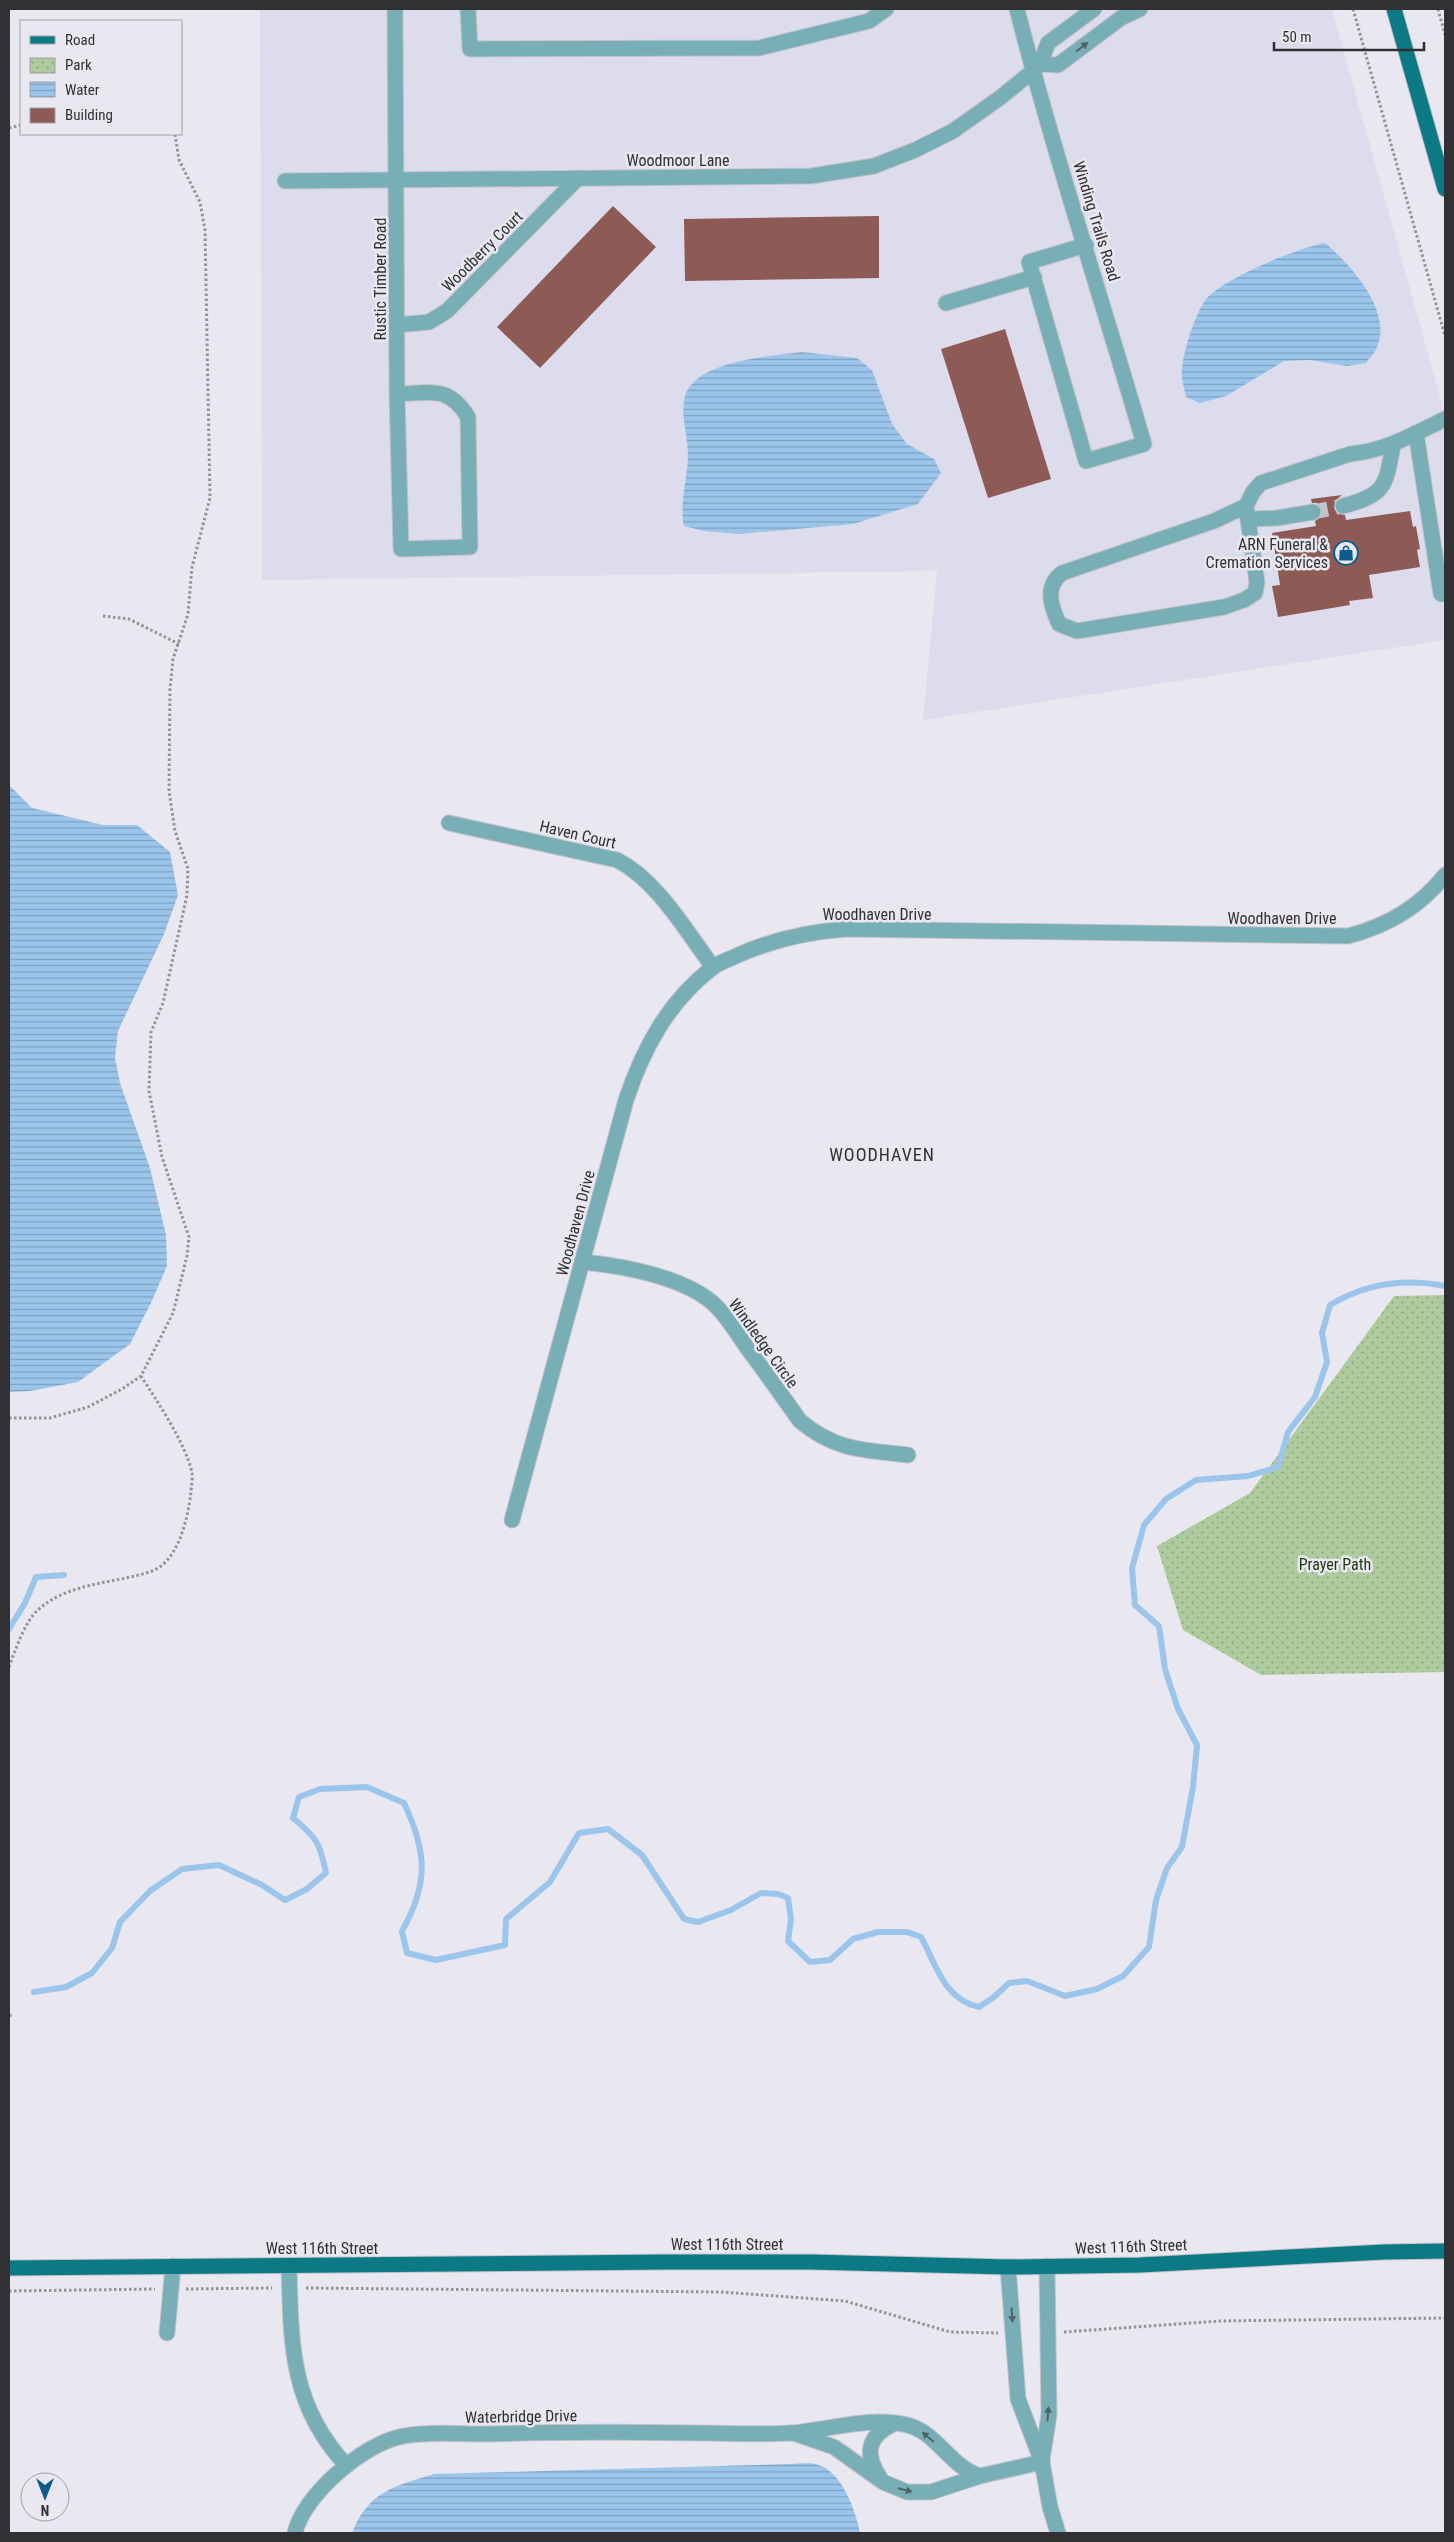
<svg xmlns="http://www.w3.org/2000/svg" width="1454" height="2542" font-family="'Roboto Condensed',sans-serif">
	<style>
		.built { fill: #dddcec }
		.park { fill: url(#park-dots) }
		.water { fill: url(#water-rules) }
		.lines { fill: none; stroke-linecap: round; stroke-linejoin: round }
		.stream { stroke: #9bc5eb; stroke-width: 6 }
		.building { fill: #8e5a55 }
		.minor-tunnel { stroke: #c4c3ca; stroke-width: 15; stroke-dasharray: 15 8; stroke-linecap: butt }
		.minor-casing { stroke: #c4c3ca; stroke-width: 17 }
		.major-casing { stroke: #c4c3ca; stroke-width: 17 }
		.path { stroke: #939298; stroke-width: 3; stroke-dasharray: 2.5 2.5; stroke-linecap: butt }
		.minor { stroke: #78afb7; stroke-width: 15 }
		.major { stroke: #0b7a85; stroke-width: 15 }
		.oneway { fill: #4d6368 }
		.labels { text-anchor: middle; stroke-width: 5; stroke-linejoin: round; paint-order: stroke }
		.street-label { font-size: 16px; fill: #313134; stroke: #e9e8f0 }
		.poi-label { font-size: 16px; fill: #313134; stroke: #e9e8f0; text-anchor: end }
		.park-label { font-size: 16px; fill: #1f3a0a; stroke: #e9e8f0 }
		.neighbourhood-label { font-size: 18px; letter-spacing: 1px; fill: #313134; stroke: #e9e8f0 }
	</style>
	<defs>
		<pattern id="park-dots" width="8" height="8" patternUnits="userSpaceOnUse" patternTransform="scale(1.25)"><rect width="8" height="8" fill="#aecb9e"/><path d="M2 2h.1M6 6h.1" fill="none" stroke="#8ea582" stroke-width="1.8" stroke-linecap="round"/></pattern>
		<pattern id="water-rules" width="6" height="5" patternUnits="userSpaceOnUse" patternTransform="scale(1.25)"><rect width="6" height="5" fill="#9bc5eb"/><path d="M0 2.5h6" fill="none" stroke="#7fa1bf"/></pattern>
	</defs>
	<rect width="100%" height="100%" fill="#e9e8f0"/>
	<!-- built -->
	<path class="built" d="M260,9H1332L1445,415V640L923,720L937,571L262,580Z"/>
	<!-- park -->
	<path class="park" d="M1445,1295V1672L1261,1675L1183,1630L1157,1546L1250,1493L1394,1296Z"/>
	<!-- water -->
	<g class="water">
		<path d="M1325,243C1350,264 1393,311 1377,347C1375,353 1369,358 1366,363L1347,366L1310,360L1284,361L1226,396L1200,403L1186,397C1185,391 1183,384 1182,378C1180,360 1195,312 1207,298C1225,278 1297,248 1325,243Z"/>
		<path d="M802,352L857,358L872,370L892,424L907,444L934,459L941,473L918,504L853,524L738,534L704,531L684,526C679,503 688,478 688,454C688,436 679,411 686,393C700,360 771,356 802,352Z"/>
		<path d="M9,785L32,808L103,825H137L170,852L178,895L164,934L118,1031L115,1058L120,1083L150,1168L166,1235L167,1266L151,1303L130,1344L78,1382L30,1391L9,1392Z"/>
		<path d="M790,2464C798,2464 810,2462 818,2465C842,2471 856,2512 860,2533H352C368,2492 394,2486 434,2474Z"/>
	</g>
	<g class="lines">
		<!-- stream -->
		<g class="stream">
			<path d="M9,1629L25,1603L36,1577L64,1575"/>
			<path d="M34,1992L66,1987L92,1973L112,1948L120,1922L150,1891L182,1869L219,1865L262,1885L285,1900L307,1889L326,1873C320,1843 317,1838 293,1818L299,1797L320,1789L367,1787L404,1803C427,1852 429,1883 402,1931L407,1953L436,1960L505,1945L506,1919L550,1882L579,1833L608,1829L642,1855L684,1919L698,1922L731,1910L761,1893L778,1894L788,1898L791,1919L788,1941L810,1962L830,1960L853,1939L878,1932H907L921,1937C936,1964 944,2000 979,2007L994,1997L1009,1983L1027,1981L1065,1996L1097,1989L1123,1976L1149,1947L1156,1900L1167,1868L1182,1847L1193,1787L1197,1745L1178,1709L1165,1669L1159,1626L1135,1605L1132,1568L1144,1525L1166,1499L1196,1480L1248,1476L1278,1467L1288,1432L1315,1397L1327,1362L1322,1333L1330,1305C1366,1283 1404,1278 1445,1286"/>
		</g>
	</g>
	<!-- building -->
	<g class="building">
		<path d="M613,206L656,247L540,368L497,327Z"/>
		<path d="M879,216V278L685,281L684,219Z"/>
		<path d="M1005,329L1051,479L988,498L941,349Z"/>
		<path d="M1342,495L1336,500L1334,508L1337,513L1345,515L1346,520L1410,511L1413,527L1416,526L1420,549L1417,550L1420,567L1369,575L1373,598L1349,601L1350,605L1278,617L1272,586L1280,585L1272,533L1316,526L1315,521L1322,516V510L1317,503H1312L1311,499Z"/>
	</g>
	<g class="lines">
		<!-- minor-tunnel -->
		<path class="minor-tunnel" d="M1313,512L1343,506"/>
		<!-- minor casing -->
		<g class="minor-casing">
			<g id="minor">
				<path d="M395,9L397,394L401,549L470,547L468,417C448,385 431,393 397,394"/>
				<path d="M468,9L470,49L759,48L869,21L886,9"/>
				<path d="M1017,9C1054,155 1102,299 1144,444L1086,461L1029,262L1086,245"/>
				<path d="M1040,64L1058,65L1121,18L1140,9"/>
				<path d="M285,181L811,176L874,166L915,150L953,131L1001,97L1033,71L1040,64L1048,43L1094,9"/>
				<path d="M946,303L1034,277"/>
				<path d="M397,325L429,322L447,311L578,178"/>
				<path d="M1416,433L1441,594"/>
				<path d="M1246,506L1214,521L1062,573C1044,587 1051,606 1059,624L1077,631L1224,607L1244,600L1255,593L1257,582L1246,506L1253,492L1261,483L1350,454C1385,451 1414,434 1445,419"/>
				<path d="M1343,506C1386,495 1386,485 1393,445"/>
				<path d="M1248,519L1277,518L1313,512"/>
				<path d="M449,823L617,860C657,880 686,931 713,967"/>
				<path d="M583,1262C623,1266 686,1277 716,1306C729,1319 738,1335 748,1349C766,1373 783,1397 800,1421C836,1451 864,1450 908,1455"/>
				<path d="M512,1520L626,1100C643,1049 668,1002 712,968C718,963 728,960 736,956C771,940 806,932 846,929L1348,936C1387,926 1420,907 1445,875"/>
				<path d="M289,2266C291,2343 290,2405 346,2465"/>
				<path d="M1008,2267L1018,2399L1042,2462L1050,2507L1058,2533"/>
				<path d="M167,2333L173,2266"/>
				<path d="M793,2433L834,2447L883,2482L907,2492H931L980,2476L1042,2462"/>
				<path d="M1042,2460L1049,2415L1047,2266"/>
				<path d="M880,2478C865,2455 866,2437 893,2424"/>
				<path d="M295,2533C303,2496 361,2446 399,2437C421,2431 461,2434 485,2434C556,2432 626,2432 696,2433C728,2433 760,2435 791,2433C829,2430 869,2416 907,2425C937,2432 950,2467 980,2476"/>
			</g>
		</g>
		<!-- major casing -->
		<g class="major-casing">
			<g id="major">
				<path d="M1394,9L1445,189"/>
				<path d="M9,2268L667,2262H811L1008,2267L1140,2265L1384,2252L1445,2251"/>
			</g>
		</g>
		<!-- path -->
		<g class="path">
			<path d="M1353,9L1445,336"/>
			<path d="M1438,9L1445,35"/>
			<path d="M9,128L21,125"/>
			<path d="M103,616L129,619L179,644"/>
			<path d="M9,1418H50L88,1407L122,1389L141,1376L173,1313L187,1256L189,1237L162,1157L149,1091L151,1032L163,1003L187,895L188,869L175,831L169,791L170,689L173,659L188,614L192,567L210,498L205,230L200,202L179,160L175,134"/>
			<path d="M9,1667C15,1651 25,1621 38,1610C68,1582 115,1584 152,1571C179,1561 188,1517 191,1492C191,1487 193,1479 192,1473C186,1444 157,1401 141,1376"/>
			<path d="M9,2015L12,2016"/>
			<path d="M306,2288L721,2292L845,2301L950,2332L998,2333"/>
			<path d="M186,2289L272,2288"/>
			<path d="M9,2291L155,2289"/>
			<path d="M1064,2332L1220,2321L1445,2318"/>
		</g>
		<!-- minor -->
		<use href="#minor" class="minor"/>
		<!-- major -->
		<use href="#major" class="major"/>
	</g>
	<!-- one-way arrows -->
	<defs><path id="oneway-solid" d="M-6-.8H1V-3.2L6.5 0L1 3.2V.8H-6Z" transform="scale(1.25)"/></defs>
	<g class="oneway">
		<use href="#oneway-solid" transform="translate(1082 47) rotate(-37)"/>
		<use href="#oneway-solid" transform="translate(1012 2315) rotate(86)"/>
		<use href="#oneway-solid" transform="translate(1048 2414) rotate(-86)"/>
		<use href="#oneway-solid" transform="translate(928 2437) rotate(-140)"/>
		<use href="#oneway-solid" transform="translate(905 2490) rotate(14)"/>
	</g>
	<!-- icons -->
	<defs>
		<g id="shop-ring" transform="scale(1.25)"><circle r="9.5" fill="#e9e8f0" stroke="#0c5b8e" stroke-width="1.5"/><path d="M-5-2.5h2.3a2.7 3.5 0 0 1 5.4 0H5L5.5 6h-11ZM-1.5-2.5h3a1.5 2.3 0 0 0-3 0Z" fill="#0c5b8e"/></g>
	</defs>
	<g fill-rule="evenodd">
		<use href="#shop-ring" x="1346" y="553"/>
	</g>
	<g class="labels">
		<!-- street labels -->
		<g class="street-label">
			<text x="678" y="166">Woodmoor Lane</text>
			<text transform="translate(1097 221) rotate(73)" y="6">Winding Trails Road</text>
			<text transform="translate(482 251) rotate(-45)" y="6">Woodberry Court</text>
			<text transform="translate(380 279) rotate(-90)" y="6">Rustic Timber Road</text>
			<text transform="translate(578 834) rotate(13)" y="6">Haven Court</text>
			<text x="877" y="920">Woodhaven Drive</text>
			<text x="1282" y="924">Woodhaven Drive</text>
			<text transform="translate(575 1223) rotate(-75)" y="6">Woodhaven Drive</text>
			<text transform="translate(764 1343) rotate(54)" y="6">Windledge Circle</text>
			<text x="727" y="2250">West 116th Street</text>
			<text transform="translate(1131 2246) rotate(-2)" y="6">West 116th Street</text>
			<text x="322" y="2254">West 116th Street</text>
			<text transform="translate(521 2416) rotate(-1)" y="6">Waterbridge Drive</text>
		</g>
		<!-- poi labels -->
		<g class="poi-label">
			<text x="1328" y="550">ARN Funeral &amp;<tspan x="1328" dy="18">Cremation Services</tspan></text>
		</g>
		<!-- park labels -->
		<g class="park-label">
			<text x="1335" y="1570">Prayer Path</text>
		</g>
		<!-- neighbourhood labels -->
		<g class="neighbourhood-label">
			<text x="882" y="1161">WOODHAVEN</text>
		</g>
	</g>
	<!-- border -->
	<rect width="1454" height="2542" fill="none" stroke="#313134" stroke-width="20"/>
	<!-- legend -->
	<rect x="20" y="20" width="162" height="115" fill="#e9e8f0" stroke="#9f9fa5"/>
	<rect x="30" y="36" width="25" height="8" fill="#0b7a85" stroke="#9f9fa5"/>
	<text x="65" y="45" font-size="15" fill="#313134">Road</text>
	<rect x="30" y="58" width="25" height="15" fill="url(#park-dots)" stroke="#9f9fa5"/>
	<text x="65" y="70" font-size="15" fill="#313134">Park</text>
	<rect x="30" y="82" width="25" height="15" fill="url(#water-rules)" stroke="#9f9fa5"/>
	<text x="65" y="95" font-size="15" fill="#313134">Water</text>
	<rect x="30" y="108" width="25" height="15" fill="#8e5a55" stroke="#9f9fa5"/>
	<text x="65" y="120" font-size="15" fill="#313134">Building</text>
	<!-- north arrow -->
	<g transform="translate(45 2497) rotate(180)"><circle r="24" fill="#e9e8f0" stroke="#9f9fa5"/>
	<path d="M0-4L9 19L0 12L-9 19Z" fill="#0c5b8e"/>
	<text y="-8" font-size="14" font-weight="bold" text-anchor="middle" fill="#313134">N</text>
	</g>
	<!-- scale -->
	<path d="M1274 42v8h150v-8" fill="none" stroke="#313134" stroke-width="2.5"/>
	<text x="1282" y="42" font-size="15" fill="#313134" stroke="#e9e8f0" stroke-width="4" paint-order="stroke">50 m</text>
</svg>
